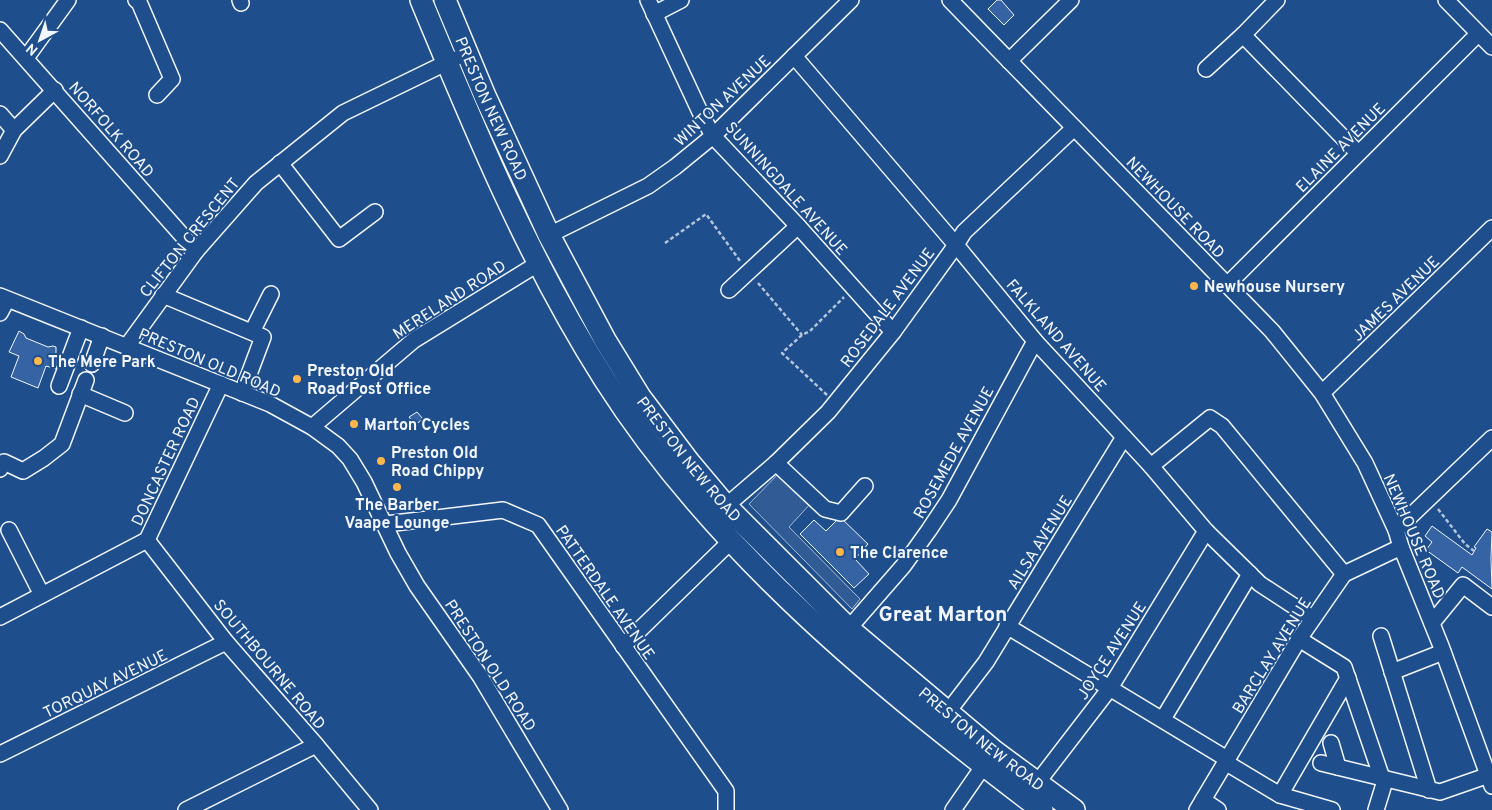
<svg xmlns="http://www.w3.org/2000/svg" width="1492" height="810" font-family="Overpass,sans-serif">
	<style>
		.parking { fill: #305b95; stroke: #a8bbd7 }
		.building { fill: #3563a3; stroke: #f2f6ff }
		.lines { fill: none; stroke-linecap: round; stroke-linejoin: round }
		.minor-casing { stroke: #f2f6ff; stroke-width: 18 }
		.highway-casing { stroke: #f2f6ff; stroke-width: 24 }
		.path { stroke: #b3c4dc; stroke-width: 2.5; stroke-dasharray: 4 2.5; stroke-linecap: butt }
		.minor { stroke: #1f4e8c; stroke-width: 15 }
		.highway { stroke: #1f4e8c; stroke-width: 21 }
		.poi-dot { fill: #ffb74d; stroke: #1f4e8c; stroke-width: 2 }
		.labels { text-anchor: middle; stroke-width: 4; stroke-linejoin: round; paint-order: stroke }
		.street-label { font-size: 16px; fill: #f2f6ff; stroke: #1f4e8c }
		.poi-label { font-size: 16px; font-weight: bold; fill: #f2f6ff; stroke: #1f4e8c; text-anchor: start }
		.district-label { font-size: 21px; font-weight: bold; fill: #f2f6ff; stroke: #1f4e8c }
	</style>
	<rect width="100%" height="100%" fill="#1f4e8c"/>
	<!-- parking -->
	<path class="parking" d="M781,471L812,502L789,527L860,599L852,609L749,504Z"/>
	<!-- building -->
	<g class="building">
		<path d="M997,0H1001L1014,15L1004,25L988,9Z"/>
		<path d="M19,331L24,334L26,338L48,347L53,346L56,347V354L61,356L56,369L46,366L38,388L11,377L19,356L9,352Z"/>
		<path d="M417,412L423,419L415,425L409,417Z"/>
		<path d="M840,517L868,544L855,559L869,574L854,588L800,534L814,520L826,531Z"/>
		<path d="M1432,526L1472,555L1476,548L1474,547L1487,529L1492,532L1491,558L1492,589L1462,567L1458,573L1426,550L1432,542L1425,536Z"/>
	</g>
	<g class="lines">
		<!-- minor casing -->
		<g class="minor-casing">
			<g id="minor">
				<path d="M136,0L139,2L172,79L157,95"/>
				<path d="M240,0L241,3"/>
				<path d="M648,0L700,112L713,136L798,226L893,332"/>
				<path d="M950,0L1272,331L1322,393L1365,463L1396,530L1401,547L1441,646L1492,786"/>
				<path d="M1446,0L1492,47"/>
				<path d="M654,14L681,0"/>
				<path d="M0,30L196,251"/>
				<path d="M1243,35L1277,0"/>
				<path d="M794,56L956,245L1035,341L1151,466L1206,531L1260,584L1312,618"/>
				<path d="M26,58L68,0"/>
				<path d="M1009,61L1071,0"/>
				<path d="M1206,69L1243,35L1358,153"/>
				<path d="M0,114L14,130"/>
				<path d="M0,156L14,130L55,90"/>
				<path d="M280,163L339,239L375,212"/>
				<path d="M549,235L648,186L675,167L713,136L851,0"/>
				<path d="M1227,285L1478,34"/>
				<path d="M729,290L798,226"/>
				<path d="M163,295L263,337L242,393"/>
				<path d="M0,296L270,404L312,427L338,446L350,459L364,482L398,553L417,586L480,676L560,810"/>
				<path d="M0,313L7,300"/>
				<path d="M252,332L271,294"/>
				<path d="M127,346L196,251L256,183L343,113L454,59"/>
				<path d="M92,364L102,336"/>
				<path d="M59,386L81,328"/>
				<path d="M1322,393L1492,228"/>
				<path d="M80,394L125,413"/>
				<path d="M312,427L414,340L539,263"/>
				<path d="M776,463L825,509L841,513L865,486"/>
				<path d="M1151,466L1210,418L1222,426L1344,574"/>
				<path d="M0,469L4,462L23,471L44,458L62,444L86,380"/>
				<path d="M726,506L776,463L828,412L893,332L956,245L964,232L1074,128"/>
				<path d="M386,524L503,510L538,525L726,791V810"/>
				<path d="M9,530L42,595"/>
				<path d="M1396,530L1492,438"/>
				<path d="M147,540L226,642L316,745L370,810"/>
				<path d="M0,617L147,540L221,384"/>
				<path d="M1432,623L1463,585L1492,607"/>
				<path d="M1007,626L1227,759"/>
				<path d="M843,635L904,565L929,530L949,500L1035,341"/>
				<path d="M1381,636L1429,790"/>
				<path d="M1299,639L1344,667L1384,784L1376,810"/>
				<path d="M623,646L731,541"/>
				<path d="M1392,672L1443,652"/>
				<path d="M947,713L986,662L1124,437"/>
				<path d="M1163,719L1250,574"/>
				<path d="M1331,743L1338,767"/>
				<path d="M0,754L226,642"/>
				<path d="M1225,762L1280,795L1332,810"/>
				<path d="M1321,763L1440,792L1489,775"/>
				<path d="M1037,783L1110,688L1206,531"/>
				<path d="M1280,795L1348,678"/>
				<path d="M1203,800L1218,810"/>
				<path d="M186,810L316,745"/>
				<path d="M953,810L989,758"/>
				<path d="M1197,810L1299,639L1344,574L1401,547"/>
			</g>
		</g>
		<!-- highway casing -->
		<g class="highway-casing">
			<g id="highway">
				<path d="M421,0C475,130 529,261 605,380C716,554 880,687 1042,810"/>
				<path id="s1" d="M445,0L485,96L549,235L605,340L640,397L689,462L726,506L849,629L994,751L1074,810"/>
			</g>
		</g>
		<!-- path -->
		<g class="path">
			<path d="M665,243L706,214L740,261"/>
			<path d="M758,283L802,335"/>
			<path d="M827,395L782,353L802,335L810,331L844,297"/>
			<path d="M1438,509L1465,544L1474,551"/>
		</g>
		<!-- minor -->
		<use href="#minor" class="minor"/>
		<!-- highway -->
		<use href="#highway" class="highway"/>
	</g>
	<!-- markers -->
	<g class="poi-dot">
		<circle cx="1194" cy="286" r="5"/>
		<circle cx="38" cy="361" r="5"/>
		<circle cx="297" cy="379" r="5"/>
		<circle cx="354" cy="424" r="5"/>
		<circle cx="381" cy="461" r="5"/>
		<circle cx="397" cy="487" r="5"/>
		<circle cx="840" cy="552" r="5"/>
	</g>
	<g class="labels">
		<!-- street labels -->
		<g class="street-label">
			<text transform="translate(722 100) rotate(-43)" y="6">WINTON AVENUE</text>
			<text dy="6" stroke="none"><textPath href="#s1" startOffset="118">PRESTON NEW ROAD</textPath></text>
			<text transform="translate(112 129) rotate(49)" y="6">NORFOLK ROAD</text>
			<text transform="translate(1340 147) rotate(-45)" y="6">ELAINE AVENUE</text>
			<text transform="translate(787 188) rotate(48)" y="6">SUNNINGDALE AVENUE</text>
			<text transform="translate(1176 207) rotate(46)" y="6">NEWHOUSE ROAD</text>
			<text transform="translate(189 237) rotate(-51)" y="6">CLIFTON CRESCENT</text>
			<text transform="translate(1395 298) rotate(-44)" y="6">JAMES AVENUE</text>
			<text transform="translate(449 299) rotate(-33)" y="6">MERELAND ROAD</text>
			<text transform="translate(887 307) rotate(-53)" y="6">ROSEDALE AVENUE</text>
			<text transform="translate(1057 335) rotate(49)" y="6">FALKLAND AVENUE</text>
			<text transform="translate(210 362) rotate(23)" y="6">PRESTON OLD ROAD</text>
			<text transform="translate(953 452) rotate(-61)" y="6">ROSEMEDE AVENUE</text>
			<text dy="6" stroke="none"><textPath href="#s1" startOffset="522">PRESTON NEW ROAD</textPath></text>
			<text transform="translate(165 461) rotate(-65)" y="6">DONCASTER ROAD</text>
			<text transform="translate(1415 536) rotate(67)" y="6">NEWHOUSE ROAD</text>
			<text transform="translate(1039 542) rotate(-58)" y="6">AILSA AVENUE</text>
			<text transform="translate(606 592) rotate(55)" y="6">PATTERDALE AVENUE</text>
			<text transform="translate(1111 650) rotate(-57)" y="6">JOYCE AVENUE</text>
			<text transform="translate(1271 655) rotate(-58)" y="6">BARCLAY AVENUE</text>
			<text transform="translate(270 664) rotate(50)" y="6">SOUTHBOURNE ROAD</text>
			<text transform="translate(491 665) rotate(57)" y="6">PRESTON OLD ROAD</text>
			<text transform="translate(105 683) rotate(-26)" y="6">TORQUAY AVENUE</text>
			<text dy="6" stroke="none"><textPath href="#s1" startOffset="928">PRESTON NEW ROAD</textPath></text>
		</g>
		<!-- poi labels -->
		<g class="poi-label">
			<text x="1204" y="292">Newhouse Nursery</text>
			<text x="48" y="367">The Mere Park</text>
			<text x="307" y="376">Preston Old<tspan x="307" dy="18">Road Post Office</tspan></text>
			<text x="364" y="430">Marton Cycles</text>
			<text x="391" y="458">Preston Old<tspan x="391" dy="18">Road Chippy</tspan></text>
			<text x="397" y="510" text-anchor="middle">The Barber<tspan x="397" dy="18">Vaape Lounge</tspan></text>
			<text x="850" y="558">The Clarence</text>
		</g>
		<!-- district labels -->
		<g class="district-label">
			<text x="943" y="621">Great Marton</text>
		</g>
	</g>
	<!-- north arrow -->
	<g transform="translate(40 40) rotate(220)" stroke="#1f4e8c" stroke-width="4" paint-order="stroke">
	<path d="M0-4L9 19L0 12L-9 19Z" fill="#f2f6ff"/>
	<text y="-8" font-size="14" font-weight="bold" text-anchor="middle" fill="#f2f6ff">N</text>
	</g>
</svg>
